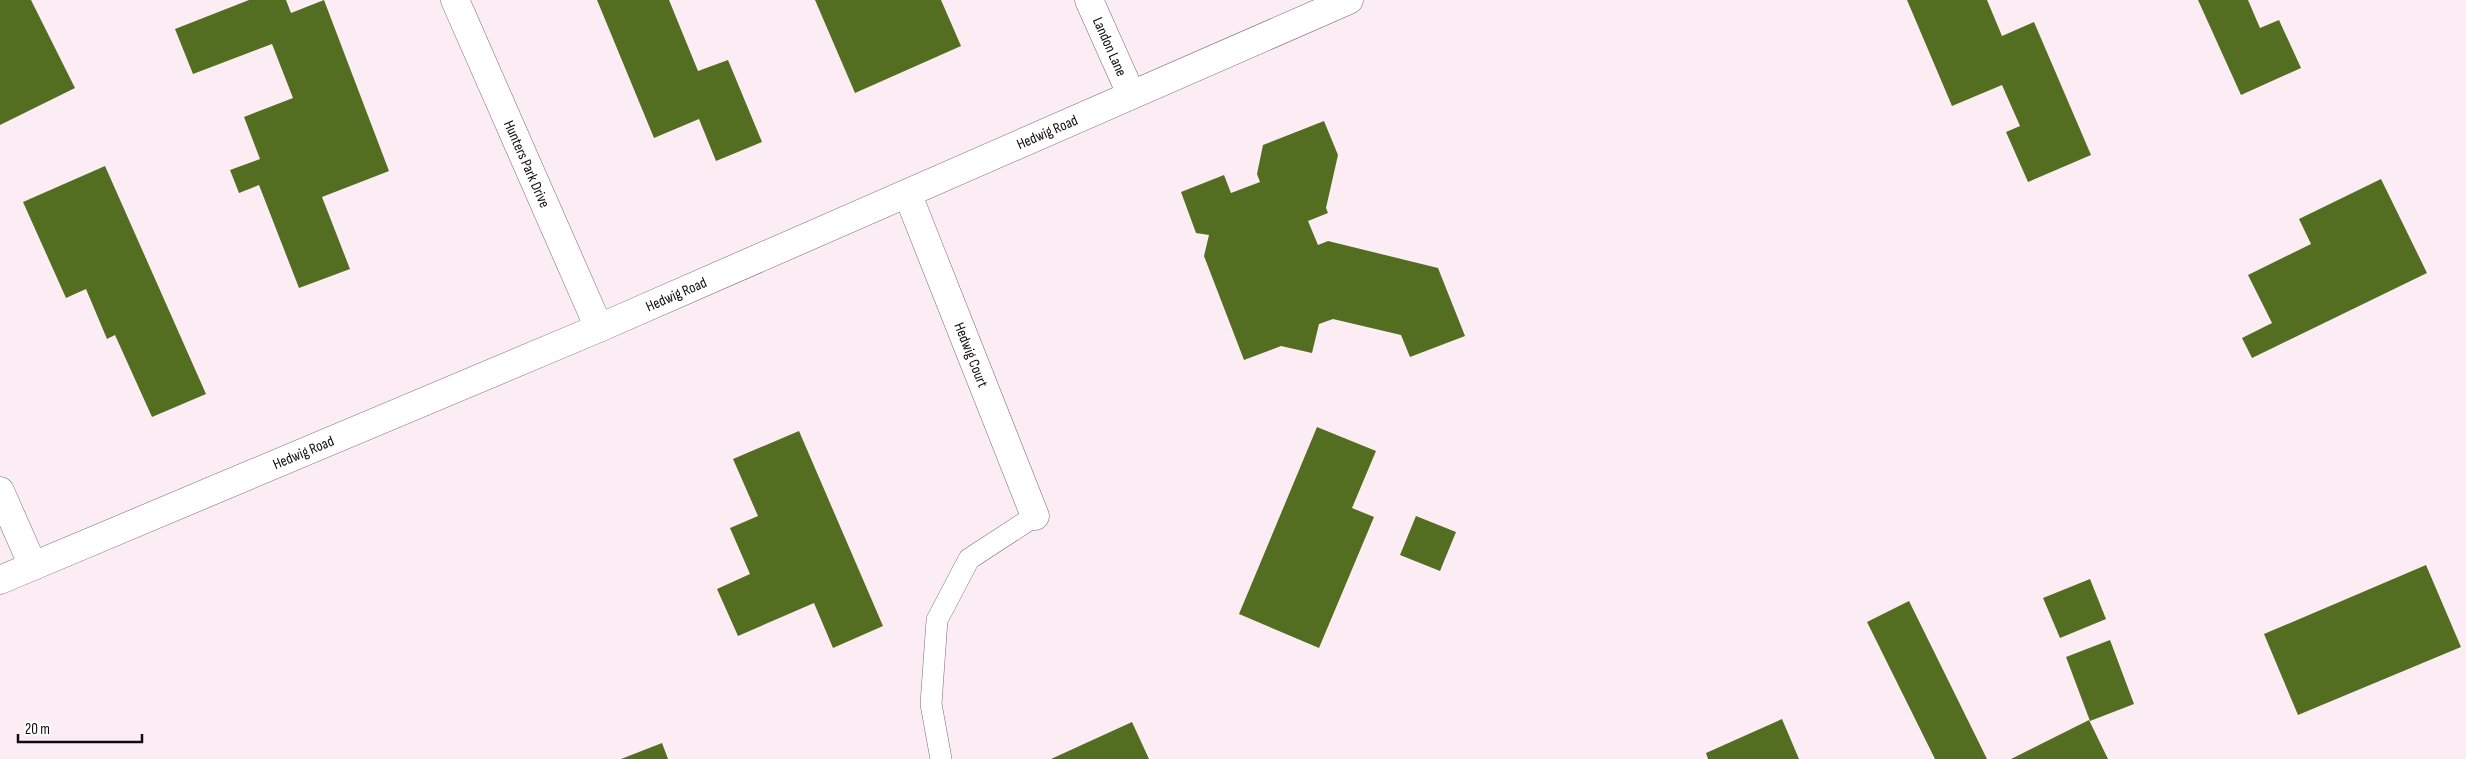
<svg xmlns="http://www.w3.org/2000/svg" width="2466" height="759" font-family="'Sofia Sans Condensed',sans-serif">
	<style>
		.building { fill: #546e21 }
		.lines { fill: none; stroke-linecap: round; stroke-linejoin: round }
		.service-casing { stroke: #77696f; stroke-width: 22 }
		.minor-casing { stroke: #77696f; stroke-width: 29 }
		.tertiary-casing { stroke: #77696f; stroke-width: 29 }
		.service { stroke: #fff; stroke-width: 21 }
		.minor { stroke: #fff; stroke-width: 28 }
		.tertiary { stroke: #fff; stroke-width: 28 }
		.labels { text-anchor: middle; stroke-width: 5; stroke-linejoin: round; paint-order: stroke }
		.street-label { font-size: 15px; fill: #0f0a0c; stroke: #fff }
	</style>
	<rect width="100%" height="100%" fill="#fcedf4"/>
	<!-- building -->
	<g class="building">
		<path d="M0,0H31L75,88L0,125Z"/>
		<path d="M249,0H286L291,13L324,0L389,171L322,197L350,269L299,288L259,185L239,193L230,170L260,159L244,117L293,98L272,44L193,74L175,29Z"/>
		<path d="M597,0H669L698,71L728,60L762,142L716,161L699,119L654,138Z"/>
		<path d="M815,0H941L961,46L855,93Z"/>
		<path d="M1907,0H1987L2002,36L2034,22L2091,155L2028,182L2006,132L2020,126L2002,85L1952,106Z"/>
		<path d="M2198,0H2248L2260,28L2279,20L2301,68L2241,95Z"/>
		<path d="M1324,121L1338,155L1326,208L1328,213L1308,221L1318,245L1328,241L1438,268L1465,336L1410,357L1401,335L1333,319L1319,324L1312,353L1281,346L1244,360L1204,256L1209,235L1196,233L1181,192L1224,175L1231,193L1260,182L1257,174L1263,145Z"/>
		<path d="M105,166L206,394L152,417L115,335L107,339L86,289L66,298L23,202Z"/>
		<path d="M2381,179L2427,273L2252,358L2242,338L2272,323L2248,275L2311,244L2299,219Z"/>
		<path d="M1317,427L1376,451L1352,508L1374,517L1319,648L1239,614Z"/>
		<path d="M799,431L883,626L833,648L814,603L738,636L717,589L750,574L730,528L758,516L733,459Z"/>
		<path d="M1416,516L1456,532L1440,571L1400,555Z"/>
		<path d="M2426,565L2461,647L2298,715L2264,634Z"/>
		<path d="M2090,579L2106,619L2060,638L2043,598Z"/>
		<path d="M1909,601L1987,759H1935L1867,622Z"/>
		<path d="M2110,640L2134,704L2090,721L2066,657Z"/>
		<path d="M1782,719L1799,759H1708L1706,753Z"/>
		<path d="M2089,720L2108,759H2011Z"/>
		<path d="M1132,722L1149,759H1051Z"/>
		<path d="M662,743L668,759H621Z"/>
	</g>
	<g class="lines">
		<!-- service casing -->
		<g class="service-casing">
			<path id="service" d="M941,759L931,704L937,620L969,559L1035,516"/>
		</g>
		<!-- minor casing -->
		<g class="minor-casing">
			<g id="minor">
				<path id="s1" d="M455,0L599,328"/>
				<path id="s2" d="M1089,0L1131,94"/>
				<path id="s3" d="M908,195L1035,516"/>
				<path d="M0,491L33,566"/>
			</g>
		</g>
		<!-- tertiary casing -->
		<g class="tertiary-casing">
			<g id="tertiary">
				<path id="s4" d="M0,580L599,328L1349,0"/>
			</g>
		</g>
		<!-- service -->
		<use href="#service" class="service"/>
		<!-- minor -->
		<use href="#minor" class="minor"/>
		<!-- tertiary -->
		<use href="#tertiary" class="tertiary"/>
	</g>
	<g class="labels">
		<!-- street labels -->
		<g class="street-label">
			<text dy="5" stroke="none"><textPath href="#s2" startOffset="51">Landon Lane</textPath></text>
			<text dy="5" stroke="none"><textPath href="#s4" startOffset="1139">Hedwig Road</textPath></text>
			<text dy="5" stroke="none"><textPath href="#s1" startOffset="179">Hunters Park Drive</textPath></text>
			<text dy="5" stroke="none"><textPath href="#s4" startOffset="734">Hedwig Road</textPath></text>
			<text dy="5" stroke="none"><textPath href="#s3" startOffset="172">Hedwig Court</textPath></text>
			<text dy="5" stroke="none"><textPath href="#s4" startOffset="329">Hedwig Road</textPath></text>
		</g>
	</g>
	<!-- scale -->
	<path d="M18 734v8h124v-8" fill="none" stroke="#0f0a0c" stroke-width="2.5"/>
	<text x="25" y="734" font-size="15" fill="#0f0a0c" stroke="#ffffff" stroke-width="4" paint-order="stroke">20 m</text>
</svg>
